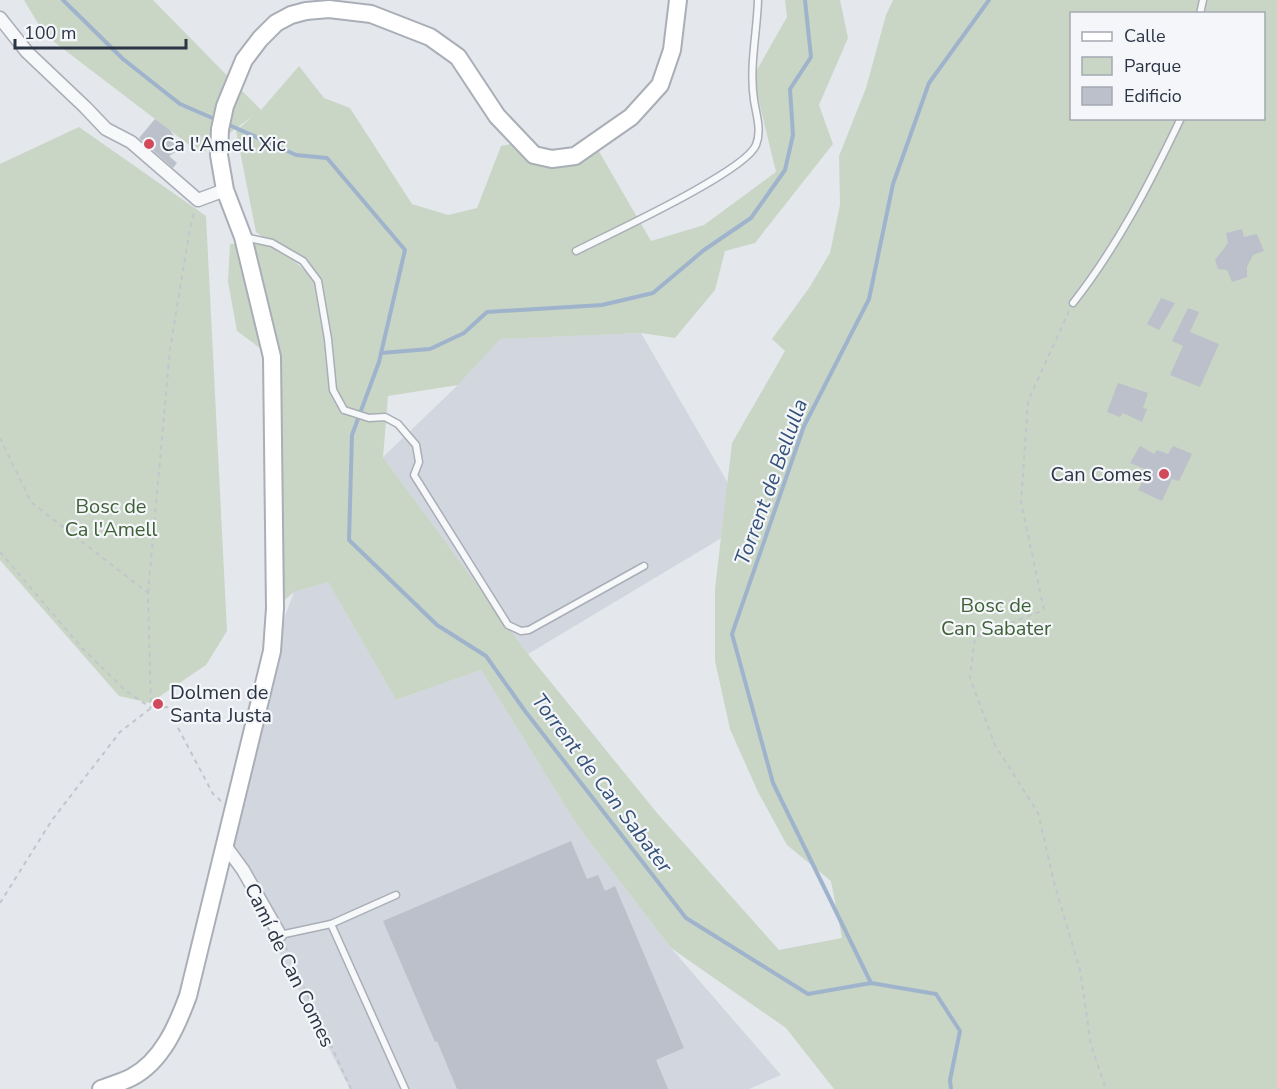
<svg xmlns="http://www.w3.org/2000/svg" width="1277" height="1089" font-family="'Nunito Sans',sans-serif">
	<style>
		.built { fill: #d2d6de }
		.green { fill: #c9d6c5; fill-rule: evenodd }
		.lines { fill: none; stroke-linecap: round; stroke-linejoin: round }
		.stream { stroke: #9fb4cc; stroke-width: 4 }
		.building { fill: #bbc0ca }
		.service-casing { stroke: #a9aeb7; stroke-width: 9 }
		.minor-casing { stroke: #a9aeb7; stroke-width: 15 }
		.secondary-casing { stroke: #a9aeb7; stroke-width: 20 }
		.path { stroke: #c2c5cb; stroke-width: 2; stroke-dasharray: 4.5 4.5; stroke-linecap: butt }
		.service { stroke: #f7f8fa; stroke-width: 6 }
		.minor { stroke: #f7f8fa; stroke-width: 12 }
		.secondary { stroke: #fff; stroke-width: 16 }
		.poi-dot { fill: #d1495b; stroke: #f4f6f9; stroke-width: 2 }
		.labels { text-anchor: middle; stroke-width: 4.5; stroke-linejoin: round; paint-order: stroke }
		.poi-label { font-size: 20px; fill: #2b3445; stroke: #f4f6f9; text-anchor: start }
		.park-label { font-size: 20px; fill: #3f6138; stroke: #f4f6f9 }
		.street-label { font-size: 20px; fill: #2b3445; stroke: #f4f6f9 }
		.water-label { font-size: 21px; font-style: italic; fill: #34527a; stroke: #f4f6f9 }
	</style>
	<rect width="100%" height="100%" fill="#e4e7ec"/>
	<!-- built -->
	<g class="built">
		<path d="M641,333L750,521L528,654L383,457L458,385L499,339Z"/>
		<path d="M328,582L396,700L481,670L577,825L671,948L781,1075L749,1089H350L224,845L272,651L294,592Z"/>
	</g>
	<!-- green -->
	<g class="green">
		<path d="M24,0H153L261,110L299,66L324,98L350,108L412,204L448,215L477,208L501,146L521,142L552,159L594,143L651,241L704,225L776,172L753,77L787,17L785,0H840L848,38L819,105L833,144L755,243L725,251L715,290L675,338L641,333L500,339L458,385L388,396L383,457L528,654L657,813L779,950L842,938L831,881L787,845L758,792L730,729L715,661V589L732,443L785,351L772,339L809,288L830,253L840,205L839,156L866,88L886,15L893,0H1277V1089H834L786,1028L671,948L577,825L481,670L396,700L328,582L294,592L275,608L272,357L237,331L228,282L230,244L271,243L256,232L236,131L253,116L201,154L45,35ZM1072,14H1264V118H1072ZM276,247L302,261L315,278Z"/>
		<path d="M79,127L206,216L227,631L206,665L150,703L119,696L0,560V164Z"/>
	</g>
	<g class="lines">
		<!-- stream -->
		<g class="stream">
			<path d="M63,0L123,59L180,104L217,120"/>
			<path d="M227,124L296,155L327,158L405,250L379,362L352,435L349,540L437,625L486,656L525,711L686,918L808,994L871,983L936,994L960,1031L950,1080L951,1089"/>
			<path d="M381,353L430,349L464,333L487,312L602,305L653,293L704,250L751,218L785,170L793,135L790,89L811,57L805,0"/>
			<path d="M871,983L773,783L732,634L804,426L869,299L893,184L929,83L989,0"/>
		</g>
	</g>
	<!-- building -->
	<g class="building">
		<path d="M155,119L170,130L182,148L169,156L177,163L173,168L139,138Z"/>
		<path d="M1242,229L1244,237L1257,234L1264,251L1253,255L1247,267V277L1232,282L1227,270L1218,269L1215,260L1228,243L1226,233Z"/>
		<path d="M1161,298L1175,303L1159,330L1147,324Z"/>
		<path d="M1188,308L1199,312L1190,332L1219,344L1200,387L1170,375L1183,346L1172,341Z"/>
		<path d="M1118,383L1148,393L1143,408L1147,409L1142,422L1123,413L1120,417L1107,412Z"/>
		<path d="M1140,446L1154,454L1157,450L1168,454L1173,446L1192,454L1179,481L1172,479L1162,501L1138,490L1142,483L1139,482L1145,469L1130,463Z"/>
		<path d="M571,841L587,879L598,875L605,891L615,886L684,1048L656,1060L668,1089H457L437,1041L435,1042L383,921Z"/>
	</g>
	<g class="lines">
		<!-- service casing -->
		<g class="service-casing">
			<g id="service">
				<path d="M1200,14L1203,0"/>
				<path d="M244,237L272,243L303,261L318,281L328,339L333,390L344,410L369,418L385,417L398,424L416,445L419,462L414,475L508,625L521,631L529,630L644,566"/>
				<path d="M576,251C609,234 745,172 756,145C762,130 756,114 754,100C749,67 757,33 758,0"/>
				<path d="M1073,303C1117,247 1150,183 1181,118"/>
				<path d="M331,924L405,1089"/>
				<path d="M280,935L331,924L396,895"/>
			</g>
		</g>
		<!-- minor casing -->
		<g class="minor-casing">
			<g id="minor">
				<path d="M0,18L27,52L85,107L106,129L131,142L198,200L225,190"/>
				<path d="M224,844L243,870L280,935"/>
			</g>
		</g>
		<!-- secondary casing -->
		<g class="secondary-casing">
			<path id="secondary" d="M101,1089C111,1085 123,1082 132,1077C162,1061 177,1026 188,996L272,651L275,608L272,357L243,237L225,190L219,155L220,129L225,106L244,60L260,39L276,23L291,15L306,11L329,9L371,14L430,37L458,57L497,116L534,155L552,159L575,156L631,117L660,85L672,50L678,0"/>
		</g>
		<!-- path -->
		<g class="path">
			<path d="M1069,311L1028,401L1021,502L1044,610L975,637L970,678L995,745L1038,813L1055,886L1080,970L1091,1045L1106,1089"/>
			<path d="M0,438L31,502L148,593L151,708"/>
			<path d="M0,552L83,649L126,691L150,707"/>
			<path d="M148,593L170,349L190,228L195,209"/>
			<path d="M0,903L52,820L120,732L151,708L167,707L213,794L221,801"/>
			<path d="M285,946L351,1089"/>
		</g>
		<!-- service -->
		<use href="#service" class="service"/>
		<!-- minor -->
		<use href="#minor" class="minor"/>
		<!-- secondary -->
		<use href="#secondary" class="secondary"/>
	</g>
	<!-- markers -->
	<g class="poi-dot">
		<circle cx="149" cy="144" r="6"/>
		<circle cx="1164" cy="474" r="6"/>
		<circle cx="158" cy="704" r="6"/>
	</g>
	<g class="labels">
		<!-- poi labels -->
		<g class="poi-label">
			<text x="161" y="151">Ca l'Amell Xic</text>
			<text x="1152" y="481" text-anchor="end">Can Comes</text>
			<text x="170" y="699">Dolmen de<tspan x="170" dy="23">Santa Justa</tspan></text>
		</g>
		<!-- park labels -->
		<g class="park-label">
			<text x="111" y="513">Bosc de<tspan x="111" dy="23">Ca l'Amell</tspan></text>
			<text x="996" y="612">Bosc de<tspan x="996" dy="23">Can Sabater</tspan></text>
		</g>
		<!-- street labels -->
		<g class="street-label">
			<text transform="translate(290 965) rotate(64)" y="7">Camí de Can Comes</text>
		</g>
		<!-- water labels -->
		<g class="water-label">
			<text transform="translate(771 482) rotate(-70)" y="7">Torrent de Bellulla</text>
			<text transform="translate(602 783) rotate(53)" y="7">Torrent de Can Sabater</text>
		</g>
	</g>
	<!-- legend -->
	<rect x="1070" y="12" width="195" height="108" fill="#f4f6f9" stroke="#a4a8b1" stroke-width="1.5"/>
	<rect x="1082" y="32" width="30" height="9" fill="#ffffff" stroke="#a4a8b1" stroke-width="1.5"/>
	<text x="1124" y="42" font-size="18" fill="#2b3445">Calle</text>
	<rect x="1082" y="57" width="30" height="18" fill="#c9d6c5" stroke="#a4a8b1" stroke-width="1.5"/>
	<text x="1124" y="72" font-size="18" fill="#2b3445">Parque</text>
	<rect x="1082" y="87" width="30" height="18" fill="#bbc0ca" stroke="#a4a8b1" stroke-width="1.5"/>
	<text x="1124" y="102" font-size="18" fill="#2b3445">Edificio</text>
	<!-- scale -->
	<path d="M15 39v9h171v-9" fill="none" stroke="#2b3445" stroke-width="3"/>
	<text x="24" y="39" font-size="18" fill="#2b3445" stroke="#f4f6f9" stroke-width="4.5" paint-order="stroke">100 m</text>
</svg>
